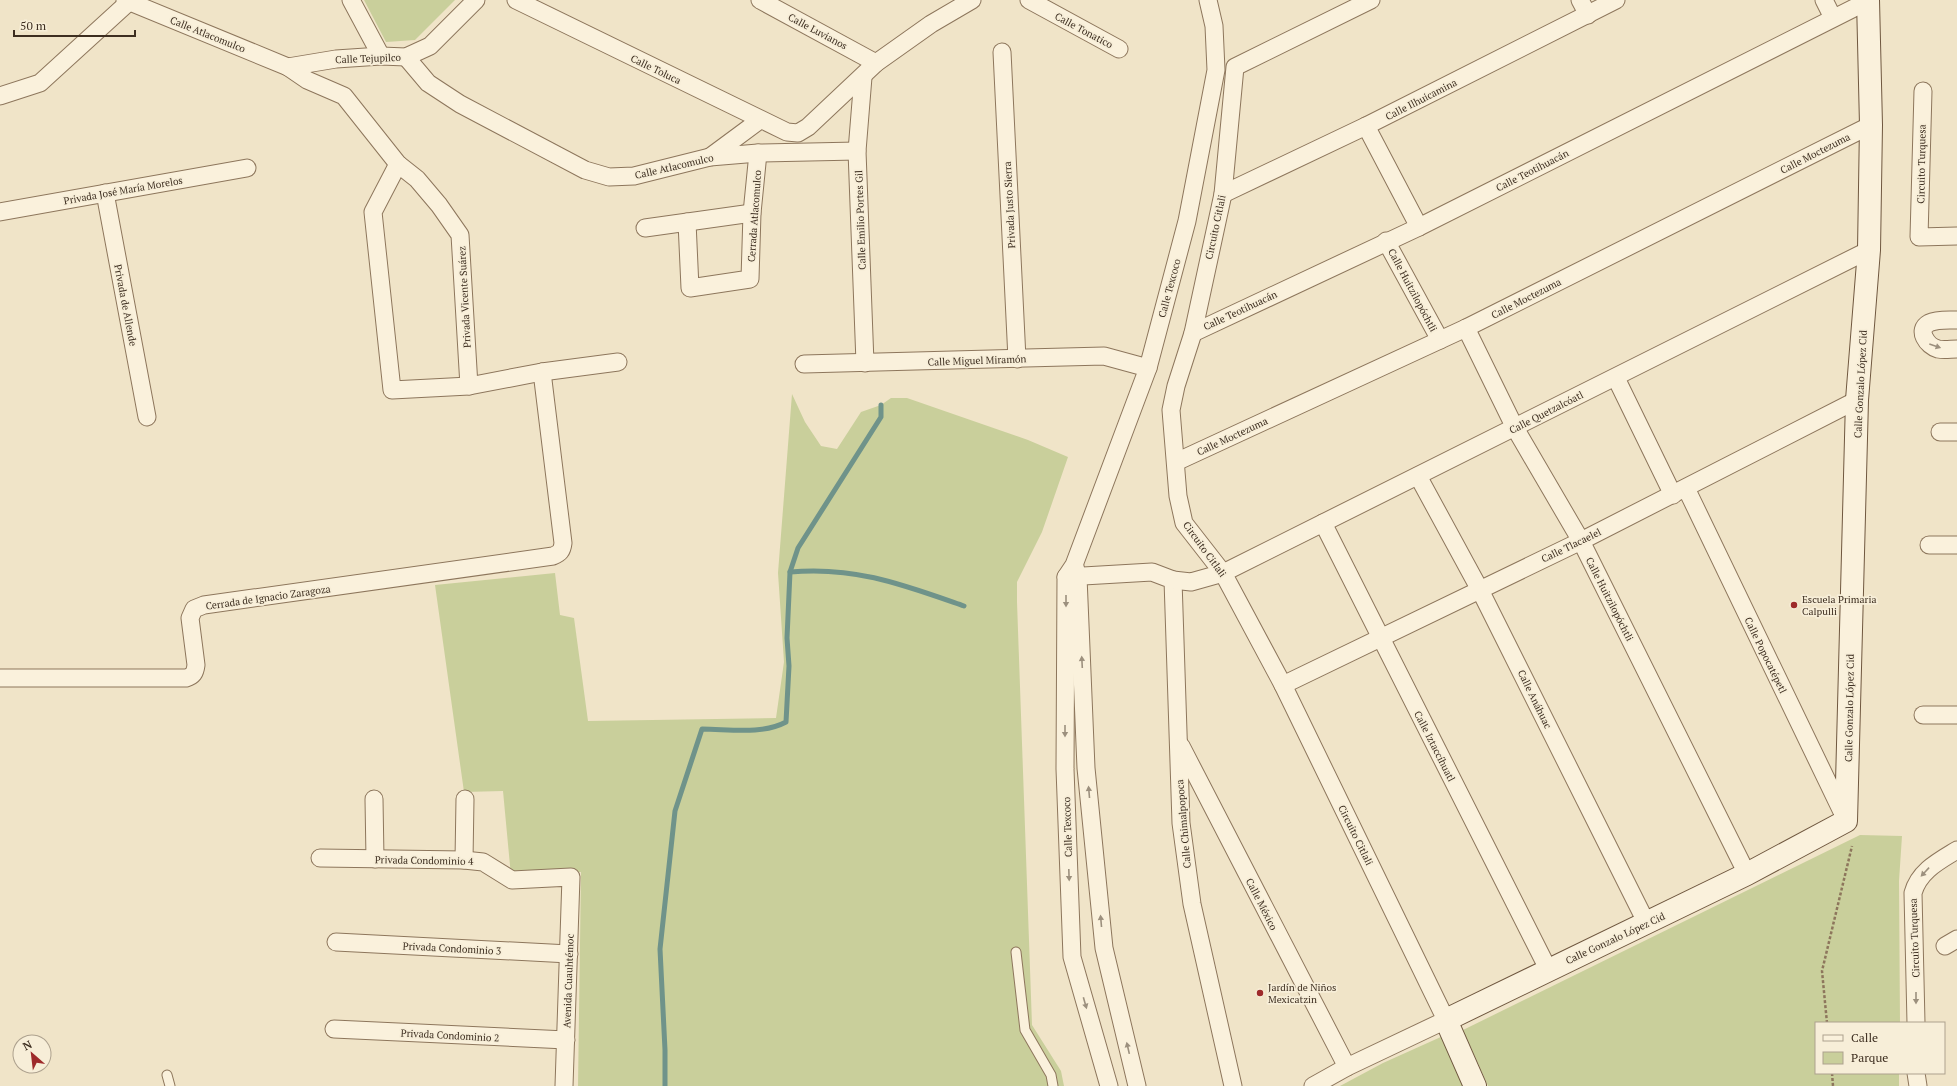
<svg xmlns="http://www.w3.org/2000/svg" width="1957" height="1086" font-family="'PT Serif',serif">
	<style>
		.green { fill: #c9cf9b }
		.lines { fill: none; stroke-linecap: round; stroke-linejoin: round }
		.stream { stroke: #6f938a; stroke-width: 5 }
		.lane-casing { stroke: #8d765c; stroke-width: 11 }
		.street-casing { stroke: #8d765c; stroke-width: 19 }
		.secondary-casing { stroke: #6f573f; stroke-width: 24 }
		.path { stroke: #8d765c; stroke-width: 2.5; stroke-dasharray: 3 2; stroke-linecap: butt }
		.lane { stroke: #faf1dc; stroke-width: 9 }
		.street { stroke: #faf1dc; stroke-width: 17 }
		.secondary { stroke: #faf1dc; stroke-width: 22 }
		.oneway { fill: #9c907e }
		.poi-dot { fill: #9e2a2b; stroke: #f7eed8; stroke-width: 1.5 }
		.labels { text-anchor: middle; stroke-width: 3.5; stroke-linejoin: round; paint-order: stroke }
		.street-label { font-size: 10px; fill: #3d2e20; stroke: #f7eed8 }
		.poi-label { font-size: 10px; fill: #3d2e20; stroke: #f7eed8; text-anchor: start }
	</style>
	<rect width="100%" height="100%" fill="#f0e4c8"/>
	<!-- green -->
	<g class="green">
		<path d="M364,0H455L415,40L386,42Z"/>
		<path d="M792,394L805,422L821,446L837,449L861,412L881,405L891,398H907L1028,440L1068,457L1042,532L1017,582V602L1032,1025L1061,1071L1064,1086H578L581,872L511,876L503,791L464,792L435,585L555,573L560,615L574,618L588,721L776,718L784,662L778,573Z"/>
		<path d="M1860,835L1902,836L1899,881L1900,1023H1816V1073H1899V1086H1488L1463,1030Z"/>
		<path d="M1443,1036L1465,1086H1340L1383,1063Z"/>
	</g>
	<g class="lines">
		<!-- stream -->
		<g class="stream">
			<path d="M790,572C855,566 904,585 964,606"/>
			<path d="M665,1086V1050L660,949L675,811L702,729C728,729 762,735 786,722L789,666L787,638L790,572L798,548L881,417V405"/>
		</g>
		<!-- lane casing -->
		<g class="lane-casing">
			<g id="lane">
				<path d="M1016,952L1025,1030L1051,1075L1053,1086"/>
				<path d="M167,1075L170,1086"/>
			</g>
		</g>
		<!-- street casing -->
		<g class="street-casing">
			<g id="street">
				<path d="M125,0L288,67L307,80L344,96L398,164L417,179L439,205L460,235L469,386"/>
				<path d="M351,0L381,56"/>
				<path d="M516,0L787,132L798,133L808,127L876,63L931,24L972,0"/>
				<path d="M760,0L876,63"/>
				<path d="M1029,0L1119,49"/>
				<path d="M1580,0L1588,15"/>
				<path d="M1824,0L1833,18"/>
				<path d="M1002,52L1017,359"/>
				<path d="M406,57L428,83L460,104L585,170L609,177L634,176L710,157L758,153L857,151"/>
				<path d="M288,67L336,59L381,56L406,57L430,46L476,0"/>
				<path d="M863,77L857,151L865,363"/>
				<path d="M1923,91L1919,237L1957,236"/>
				<path d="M0,96L40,83L131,0"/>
				<path d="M1366,126L1419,227"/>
				<path d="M710,157L760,120"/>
				<path d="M398,164L373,212L392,390L469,386L542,372L618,362"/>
				<path d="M105,193L147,417"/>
				<path d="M1223,194L1366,126L1616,0"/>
				<path d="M0,212L247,168"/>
				<path d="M687,222L690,288L750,279L752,213L758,153"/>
				<path d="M645,228L752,213"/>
				<path d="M1386,241L1440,340"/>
				<path d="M1957,320C1948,320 1937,319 1929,323C1916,330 1927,346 1938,349C1944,350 1951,349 1957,349"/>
				<path d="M1466,328L1515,428L1581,541L1747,874"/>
				<path d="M1193,333L1419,227L1868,1"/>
				<path d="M804,364L1104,356L1148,368"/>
				<path d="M1616,378L1673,495"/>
				<path d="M1940,432H1957"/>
				<path d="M1176,462L1466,328L1871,125"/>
				<path d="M1418,476L1480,590L1647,924"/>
				<path d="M1686,488L1846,820"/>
				<path d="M1323,523L1548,969"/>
				<path d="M1929,545H1957"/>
				<path d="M1075,567L1078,577L1086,768L1104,948L1137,1086"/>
				<path d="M1066,577L1152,572L1173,580L1181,823L1192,904L1233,1086"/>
				<path d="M1173,580L1191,582L1223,573L1869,250"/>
				<path d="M0,678H186C193,676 195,673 196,665L190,618L194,609L204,605L553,556C560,553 562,551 563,543L542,372"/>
				<path d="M1283,685L1581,541L1857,400"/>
				<path d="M1923,715H1957"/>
				<path d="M1181,746L1347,1067"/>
				<path d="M374,799L375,859"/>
				<path d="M320,858L464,860L483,862L512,880L571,877L564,1086"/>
				<path d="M464,860L465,799"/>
				<path d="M336,942L569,954"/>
				<path d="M1945,946L1957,939"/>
				<path d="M1916,1023L1913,893C1919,871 1939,861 1957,850"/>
				<path d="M334,1029L566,1040"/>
				<path d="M1916,1073L1918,1086"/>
				<path d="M1109,1086L1072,957L1065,769L1066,577L1074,565L1148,368L1187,221L1216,70L1214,26L1208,0"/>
				<path d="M1313,1086L1347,1067L1446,1020L1283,685L1223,573L1184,523L1178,496L1171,410L1176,386L1193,333L1223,194L1235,67L1371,0"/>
			</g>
		</g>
		<!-- secondary casing -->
		<g class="secondary-casing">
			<path id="secondary" d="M1475,1086L1446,1020L1747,874L1846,821L1857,400L1869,250L1871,125L1868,0"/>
		</g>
		<!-- path -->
		<g class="path">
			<path d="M1827,1023L1822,971L1852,846"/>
			<path d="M1832,1073L1833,1086"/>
		</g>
		<!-- lane -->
		<use href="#lane" class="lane"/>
		<!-- street -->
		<use href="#street" class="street"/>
		<!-- secondary -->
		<use href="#secondary" class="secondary"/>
	</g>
	<!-- one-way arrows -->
	<defs><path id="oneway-solid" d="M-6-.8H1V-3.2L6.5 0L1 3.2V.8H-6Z"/></defs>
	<g class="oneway">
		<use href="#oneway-solid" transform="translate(1935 346) rotate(19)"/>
		<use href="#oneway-solid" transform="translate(1066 601) rotate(90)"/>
		<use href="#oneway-solid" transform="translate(1082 662) rotate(-93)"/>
		<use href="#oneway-solid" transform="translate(1065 731) rotate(90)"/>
		<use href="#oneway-solid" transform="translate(1089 792) rotate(-95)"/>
		<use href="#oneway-solid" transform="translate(1925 872) rotate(133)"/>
		<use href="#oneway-solid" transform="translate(1069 875) rotate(88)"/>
		<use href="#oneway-solid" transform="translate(1101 921) rotate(-95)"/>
		<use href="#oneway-solid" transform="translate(1916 998) rotate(90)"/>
		<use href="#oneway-solid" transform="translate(1085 1003) rotate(74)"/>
		<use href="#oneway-solid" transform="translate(1128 1048) rotate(-103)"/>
	</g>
	<!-- markers -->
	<g class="poi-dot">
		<circle cx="1794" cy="605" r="4"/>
		<circle cx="1260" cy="993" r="4"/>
	</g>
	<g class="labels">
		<!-- street labels -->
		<g class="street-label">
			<text transform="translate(1084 30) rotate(28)" y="4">Calle Tonatico</text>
			<text transform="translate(818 31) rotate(28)" y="4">Calle Luvianos</text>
			<text transform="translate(208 34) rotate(22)" y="4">Calle Atlacomulco</text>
			<text transform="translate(368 58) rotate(-2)" y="4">Calle Tejupilco</text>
			<text transform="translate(656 69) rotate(26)" y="4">Calle Toluca</text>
			<text transform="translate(1421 99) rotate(-27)" y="4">Calle Ilhuicamina</text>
			<text transform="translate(1815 153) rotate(-27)" y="4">Calle Moctezuma</text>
			<text transform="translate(1921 164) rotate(-89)" y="4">Circuito Turquesa</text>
			<text transform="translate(674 166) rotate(-13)" y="4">Calle Atlacomulco</text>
			<text transform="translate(1532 170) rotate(-27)" y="4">Calle Teotihuacán</text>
			<text transform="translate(123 190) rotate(-10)" y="4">Privada José María Morelos</text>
			<text transform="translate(1009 205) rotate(-93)" y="4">Privada Justo Sierra</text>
			<text transform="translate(754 216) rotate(-86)" y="4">Cerrada Atlacomulco</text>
			<text transform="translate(860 220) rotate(-92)" y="4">Calle Emilio Portes Gil</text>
			<text transform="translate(1215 227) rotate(-78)" y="4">Circuito Citlali</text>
			<text transform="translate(1169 288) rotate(-75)" y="4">Calle Texcoco</text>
			<text transform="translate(1413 290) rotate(62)" y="4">Calle Huitzilopóchtli</text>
			<text transform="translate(464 297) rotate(-93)" y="4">Privada Vicente Suárez</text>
			<text transform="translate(1526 298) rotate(-27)" y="4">Calle Moctezuma</text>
			<text transform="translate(126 305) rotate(79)" y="4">Privada de Allende</text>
			<text transform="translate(1240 310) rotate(-25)" y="4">Calle Teotihuacán</text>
			<text transform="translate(977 360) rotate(-2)" y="4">Calle Miguel Miramón</text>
			<text transform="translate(1860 384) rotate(-87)" y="4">Calle Gonzalo López Cid</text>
			<text transform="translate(1546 412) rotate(-27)" y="4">Calle Quetzalcóatl</text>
			<text transform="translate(1232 436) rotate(-25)" y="4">Calle Moctezuma</text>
			<text transform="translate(1571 545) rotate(-26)" y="4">Calle Tlacaelel</text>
			<text transform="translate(1205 549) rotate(54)" y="4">Circuito Citlali</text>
			<text transform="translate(268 597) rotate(-8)" y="4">Cerrada de Ignacio Zaragoza</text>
			<text transform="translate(1610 599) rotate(63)" y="4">Calle Huitzilopóchtli</text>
			<text transform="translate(1766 655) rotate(64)" y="4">Calle Popocatépetl</text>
			<text transform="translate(1535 699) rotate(64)" y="4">Calle Anáhuac</text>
			<text transform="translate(1849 708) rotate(-89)" y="4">Calle Gonzalo López Cid</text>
			<text transform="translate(1435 746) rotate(63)" y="4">Calle Iztaccíhuatl</text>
			<text transform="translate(1183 824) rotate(-95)" y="4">Calle Chimalpopoca</text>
			<text transform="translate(1067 827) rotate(-92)" y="4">Calle Texcoco</text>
			<text transform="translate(1356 835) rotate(64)" y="4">Circuito Citlali</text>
			<text transform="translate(424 860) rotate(1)" y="4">Privada Condominio 4</text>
			<text transform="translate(1262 904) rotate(63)" y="4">Calle México</text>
			<text transform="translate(1615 938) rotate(-25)" y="4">Calle Gonzalo López Cid</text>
			<text transform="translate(1914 938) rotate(-92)" y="4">Circuito Turquesa</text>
			<text transform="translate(452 948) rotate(3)" y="4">Privada Condominio 3</text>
			<text transform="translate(568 981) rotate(-88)" y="4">Avenida Cuauhtémoc</text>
			<text transform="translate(450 1035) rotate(3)" y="4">Privada Condominio 2</text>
		</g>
		<!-- poi labels -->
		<g class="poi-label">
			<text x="1802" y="603">Escuela Primaria<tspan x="1802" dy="12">Calpulli</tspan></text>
			<text x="1268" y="991">Jardín de Niños<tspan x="1268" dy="12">Mexicatzin</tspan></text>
		</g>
	</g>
	<!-- legend -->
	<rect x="1815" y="1022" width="130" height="52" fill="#f7eed8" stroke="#ada18e"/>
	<rect x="1823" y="1035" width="20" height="6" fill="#faf1dc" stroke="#ada18e"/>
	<text x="1851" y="1042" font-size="12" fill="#3d2e20">Calle</text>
	<rect x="1823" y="1052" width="20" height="12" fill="#c9cf9b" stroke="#ada18e"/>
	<text x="1851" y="1062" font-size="12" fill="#3d2e20">Parque</text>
	<!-- north arrow -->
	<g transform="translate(32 1054) rotate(332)"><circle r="19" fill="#f7eed8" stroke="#ada18e"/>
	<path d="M0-3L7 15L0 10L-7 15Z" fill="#9e2a2b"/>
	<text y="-6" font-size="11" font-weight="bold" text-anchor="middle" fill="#3d2e20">N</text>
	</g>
	<!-- scale -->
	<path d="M14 30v6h121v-6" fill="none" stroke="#3d2e20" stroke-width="2"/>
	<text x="20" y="30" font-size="12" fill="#3d2e20" stroke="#f7eed8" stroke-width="3" paint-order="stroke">50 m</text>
</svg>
